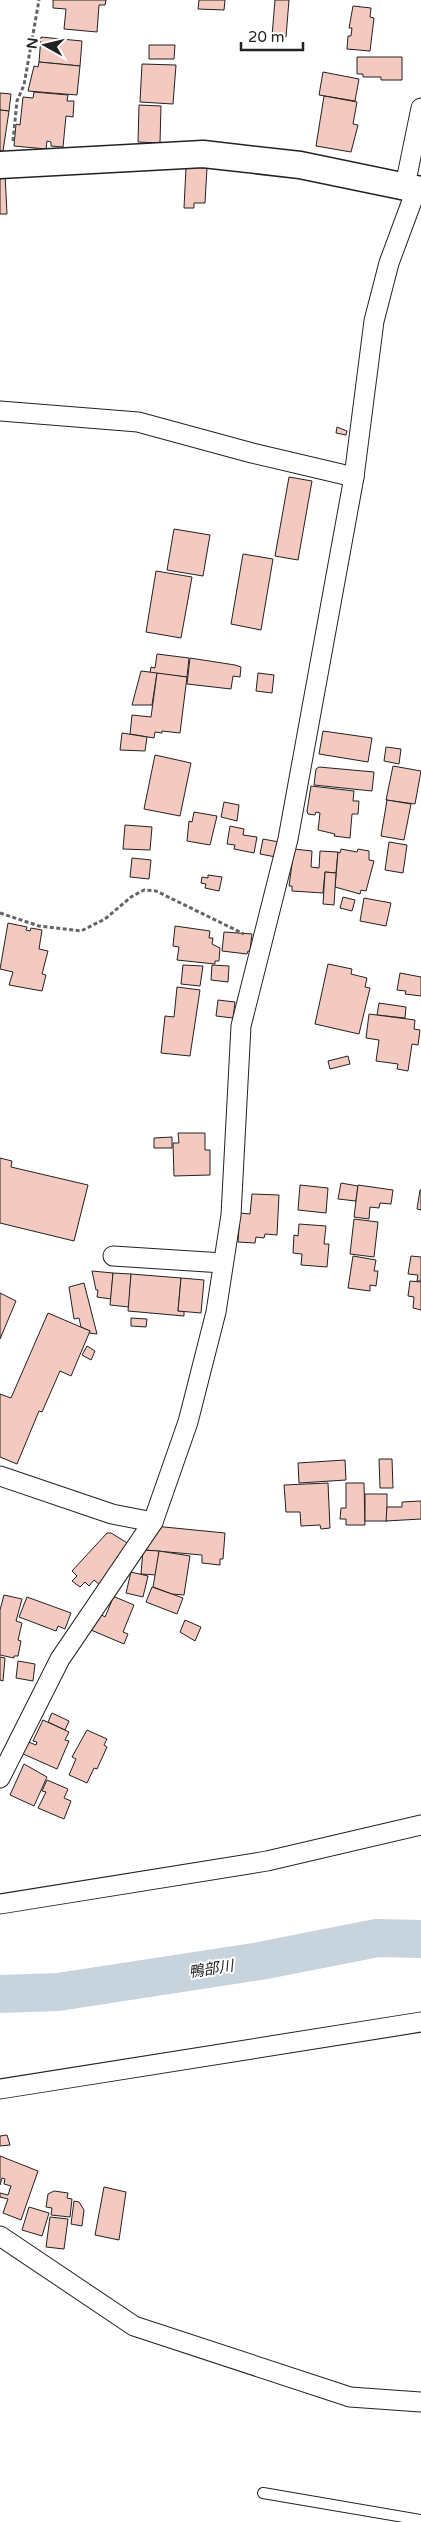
<svg xmlns="http://www.w3.org/2000/svg" width="421" height="2522" font-family="'Varela Round','Noto Sans JP',sans-serif">
	<style>
		.lines { fill: none; stroke-linecap: round; stroke-linejoin: round }
		.river { stroke: #c7d3dd; stroke-width: 38 }
		.building { fill: #f3c9c0; stroke: #222 }
		.lane-casing { stroke: #222; stroke-width: 12 }
		.street-casing { stroke: #222; stroke-width: 21 }
		.secondary-casing { stroke: #222; stroke-width: 29 }
		.path { stroke: #646464; stroke-width: 3; stroke-dasharray: 4 2.5; stroke-linecap: butt }
		.lane { stroke: #fff; stroke-width: 10 }
		.street { stroke: #fff; stroke-width: 19 }
		.secondary { stroke: #fff; stroke-width: 26 }
		.labels { text-anchor: middle; stroke-width: 4; stroke-linejoin: round; paint-order: stroke }
		.water-label { font-size: 15px; font-style: italic; fill: #222; stroke: #fff }
	</style>
	<rect width="100%" height="100%" fill="#fff"/>
	<g class="lines">
		<!-- river -->
		<path class="river" d="M0,1994L58,1992L260,1961L377,1938L421,1939"/>
	</g>
	<!-- building -->
	<g class="building">
		<path d="M53,0H106L105,5H99L97,32L64,29L66,9L53,8Z"/>
		<path d="M199,0H225L224,10L198,9Z"/>
		<path d="M275,0H289L286,37L272,36Z"/>
		<path d="M353,6L371,8L370,17L374,18L370,51L347,49L348,36H351L352,28H349Z"/>
		<path d="M41,37L82,41L80,66L39,62Z"/>
		<path d="M149,45H175L174,59H149Z"/>
		<path d="M357,57H402V80H381V77H363V74H357Z"/>
		<path d="M39,62L80,66L77,95L28,91L34,66L38,67Z"/>
		<path d="M142,64L176,65L173,104L140,102Z"/>
		<path d="M323,72L359,79L355,101L319,95Z"/>
		<path d="M34,92L68,95L67,101H74L73,117L66,116L63,147L51,146V142L47,141L46,149L14,146L16,124L20,125L23,97L33,98Z"/>
		<path d="M0,93L11,94L9,111L0,110Z"/>
		<path d="M324,96L357,102L353,124L358,125L351,152L316,146Z"/>
		<path d="M139,105L161,106L160,143L138,142Z"/>
		<path d="M0,110L9,111L3,151H0Z"/>
		<path d="M186,167L207,168L205,203H194V208H184Z"/>
		<path d="M0,174H5L7,214H0Z"/>
		<path d="M337,427L347,431L346,435L336,433Z"/>
		<path d="M289,477L312,481L298,560L275,556Z"/>
		<path d="M174,529L210,535L203,576L167,570Z"/>
		<path d="M243,554L273,559L261,630L231,624Z"/>
		<path d="M156,571L192,577L181,638L146,632Z"/>
		<path d="M157,654L189,658L187,677L150,673L151,667L155,668Z"/>
		<path d="M190,658L235,665L241,667L240,677L233,676L231,689L187,684Z"/>
		<path d="M141,671L157,673L152,705H132Z"/>
		<path d="M157,673L187,677L180,733L162,731V733L155,732L154,738L130,734L132,715L151,717Z"/>
		<path d="M258,673L274,675L272,693L256,691Z"/>
		<path d="M323,731L372,738L368,762L319,754Z"/>
		<path d="M122,733L147,737L145,751L120,750Z"/>
		<path d="M386,747L401,749L399,764L384,761Z"/>
		<path d="M155,755L191,763L180,816L144,809Z"/>
		<path d="M393,766L421,771L415,804L386,800Z"/>
		<path d="M319,767L374,772L372,791L314,785L316,769Z"/>
		<path d="M311,786L354,791L353,801H359L358,814H352L350,838L334,836L335,834L318,830L320,813L316,812L315,815L308,814L307,811Z"/>
		<path d="M387,800L411,804L404,840L381,836Z"/>
		<path d="M224,802L239,805L237,821L221,817Z"/>
		<path d="M194,812L217,816L210,845L187,841L189,821L192,822Z"/>
		<path d="M125,825L152,827L150,850L123,849Z"/>
		<path d="M230,826L244,829L243,835L257,837L254,853L234,849L235,845L227,844Z"/>
		<path d="M263,839L279,842L276,857L260,854Z"/>
		<path d="M389,842L407,845L403,873L385,870Z"/>
		<path d="M294,849L312,851L311,867L319,868L320,851L338,852L336,873L325,872L323,893L292,891V886H289Z"/>
		<path d="M341,849L357,852L358,849L369,851V860L374,861L366,891L361,890L360,894L335,887L338,852L340,853Z"/>
		<path d="M132,858L151,860L149,879L130,877Z"/>
		<path d="M325,872L336,873L334,905L323,904Z"/>
		<path d="M208,875L222,877L219,891L205,888L206,884L201,883L202,877L208,878Z"/>
		<path d="M343,897L355,900L352,911L340,908Z"/>
		<path d="M364,898L391,903L386,926L360,921Z"/>
		<path d="M8,923L27,927L26,930L30,931L31,928L42,930L39,949L48,951L42,974L46,975L42,991L9,985L13,972L0,969Z"/>
		<path d="M175,926L210,931L209,938H213L212,944L220,948L219,961H215V964L177,960L179,947L173,946Z"/>
		<path d="M224,932L252,934L250,951H248L247,954L222,951Z"/>
		<path d="M328,964L352,969L351,974L367,978L365,987L370,988L359,1034L315,1024Z"/>
		<path d="M183,965L203,966L200,986L181,984Z"/>
		<path d="M212,965L229,966L228,982L211,980Z"/>
		<path d="M400,973L421,977V996L405,994L406,991L397,990Z"/>
		<path d="M177,987L200,990L190,1056L161,1053L165,1016L174,1017Z"/>
		<path d="M218,1000L235,1002L233,1018L216,1016Z"/>
		<path d="M379,1003L406,1007L405,1018L377,1015Z"/>
		<path d="M369,1014L415,1020L414,1029L420,1030L418,1045L412,1044L408,1071L397,1069L398,1064L376,1061L379,1040L366,1038Z"/>
		<path d="M348,1056L350,1064L330,1069L328,1061Z"/>
		<path d="M178,1133H205V1150H210V1175L174,1176L173,1143H179Z"/>
		<path d="M172,1137V1148H154V1138Z"/>
		<path d="M0,1158L12,1161L11,1167L88,1185L74,1241L0,1223Z"/>
		<path d="M341,1183L358,1186L356,1201L338,1199Z"/>
		<path d="M300,1185L328,1188L326,1213L298,1210Z"/>
		<path d="M358,1185L393,1190L391,1204L380,1203L379,1208L370,1207L369,1219L354,1217Z"/>
		<path d="M420,1190H421V1210L417,1209Z"/>
		<path d="M252,1194L279,1195L277,1235L265,1234L264,1238L256,1237L255,1243L238,1242L240,1213L250,1214Z"/>
		<path d="M354,1219L378,1222L374,1257L350,1254Z"/>
		<path d="M299,1224L326,1226L324,1244H329L327,1267L301,1265L302,1254L293,1253L294,1235L298,1236Z"/>
		<path d="M353,1256L376,1260L374,1271H378L376,1286L370,1285V1291L348,1288Z"/>
		<path d="M411,1256L421,1257V1281H417L418,1275L408,1274Z"/>
		<path d="M92,1271L113,1273L111,1299L97,1297L98,1290H96Z"/>
		<path d="M113,1273L131,1274L129,1307L110,1305Z"/>
		<path d="M131,1274L181,1278L178,1311H184V1316L128,1311Z"/>
		<path d="M181,1278L204,1280L201,1313L178,1311Z"/>
		<path d="M410,1281L421,1282V1310L413,1308L414,1297L408,1296Z"/>
		<path d="M84,1283L97,1334L89,1333L90,1331L81,1327L79,1318L74,1319L69,1287Z"/>
		<path d="M0,1293L16,1301L0,1339Z"/>
		<path d="M48,1313L90,1331L71,1376L60,1371L42,1412L39,1411L17,1464L0,1457V1394L11,1398Z"/>
		<path d="M131,1318L147,1319L146,1327L131,1326Z"/>
		<path d="M87,1346L95,1351L91,1360L82,1355Z"/>
		<path d="M379,1459H392L393,1488H380Z"/>
		<path d="M345,1460L346,1480L299,1483L298,1463Z"/>
		<path d="M328,1483L330,1528L321,1529L320,1525L301,1526L300,1512H286L284,1485Z"/>
		<path d="M346,1483H364L365,1525H346V1519H340L341,1508H346Z"/>
		<rect x="365" y="1494" width="22" height="27"/>
		<path d="M421,1501V1519L386,1521L387,1507H402V1502Z"/>
		<path d="M154,1526L225,1533L223,1559H220V1565L202,1563V1555L145,1550Z"/>
		<path d="M107,1533H111L129,1544L101,1586L94,1580L89,1586L85,1582L80,1587L72,1581L77,1576L72,1571Z"/>
		<path d="M143,1550L159,1551L157,1575L141,1574Z"/>
		<path d="M159,1551L190,1556L184,1595L172,1594L153,1587Z"/>
		<path d="M131,1572L148,1576L143,1597L126,1593Z"/>
		<path d="M152,1587L183,1598L177,1614L146,1602Z"/>
		<path d="M4,1595L22,1599L16,1621L22,1623L18,1640L21,1641L18,1656H14V1658L0,1655V1610Z"/>
		<path d="M27,1597L71,1613L65,1629L58,1626L56,1631L19,1617Z"/>
		<path d="M115,1597L134,1605L123,1632L128,1634L124,1644L91,1630L96,1618L100,1614L105,1617L113,1598Z"/>
		<path d="M185,1620L201,1627L195,1641L180,1632Z"/>
		<path d="M0,1657L5,1658L3,1681L0,1680Z"/>
		<path d="M18,1661L35,1664L33,1681L16,1678Z"/>
		<path d="M52,1713L69,1721L65,1730L48,1722Z"/>
		<path d="M43,1720L69,1732L65,1740L69,1741L57,1769L21,1753L26,1741L36,1745L37,1742L33,1741Z"/>
		<path d="M87,1730L107,1739L104,1745L107,1747L97,1769L94,1768L87,1783L69,1775L76,1759L72,1757Z"/>
		<path d="M24,1764L47,1777L34,1806L10,1795Z"/>
		<path d="M47,1780L68,1789L64,1798L71,1801L64,1819L38,1808L46,1792L42,1791Z"/>
		<path d="M7,2135L10,2145L0,2146V2136Z"/>
		<path d="M0,2156L38,2171L21,2220L3,2213L8,2199L0,2197V2193L8,2195L11,2186L4,2184L5,2179L2,2178L0,2185Z"/>
		<path d="M104,2187L126,2192L119,2240L95,2235Z"/>
		<path d="M54,2191L68,2193L67,2198L72,2199L70,2217L51,2215L52,2208L46,2207L48,2194Z"/>
		<path d="M74,2201L79,2202L84,2210L82,2226L71,2224Z"/>
		<path d="M29,2207L49,2213L42,2236L22,2230Z"/>
		<path d="M50,2217L68,2219L64,2249L46,2247Z"/>
	</g>
	<g class="lines">
		<!-- lane casing -->
		<g class="lane-casing">
			<path id="lane" d="M263,2493L421,2520"/>
		</g>
		<!-- street casing -->
		<g class="street-casing">
			<g id="street">
				<path d="M0,411L138,422L252,453L354,477"/>
				<path d="M113,1256L223,1263"/>
				<path d="M0,1476L112,1514L153,1522"/>
				<path d="M0,1778L60,1659L153,1522L188,1422L216,1312L231,1215L241,1026L288,839L354,477L374,321L389,263L412,201L407,176L421,108"/>
				<path d="M0,1904L267,1861L421,1825"/>
				<path d="M0,2089L421,2022"/>
				<path d="M0,2236L134,2326L350,2397L421,2402"/>
			</g>
		</g>
		<!-- secondary casing -->
		<g class="secondary-casing">
			<path id="secondary" d="M0,165L203,154L300,165L421,190"/>
		</g>
		<!-- path -->
		<g class="path">
			<path d="M13,141L17,101L24,85L39,0"/>
			<path d="M0,913L39,926L81,931L105,919L131,897L144,890L156,891L244,934"/>
		</g>
		<!-- lane -->
		<use href="#lane" class="lane"/>
		<!-- street -->
		<use href="#street" class="street"/>
		<!-- secondary -->
		<use href="#secondary" class="secondary"/>
	</g>
	<g class="labels">
		<!-- water labels -->
		<g class="water-label">
			<text transform="translate(211 1969) rotate(-9)" y="5">鴨部川</text>
		</g>
	</g>
	<!-- north arrow -->
	<g transform="translate(45 45) rotate(278)" stroke="#ffffff" stroke-width="4" paint-order="stroke">
	<path d="M0-4L9 19L0 12L-9 19Z" fill="#222222"/>
	<text y="-8" font-size="14" font-weight="bold" text-anchor="middle" fill="#222222">N</text>
	</g>
	<!-- scale -->
	<path d="M241 42v8h62v-8" fill="none" stroke="#222222" stroke-width="2.5"/>
	<text x="248" y="42" font-size="15" fill="#222222" stroke="#ffffff" stroke-width="4" paint-order="stroke">20 m</text>
</svg>
